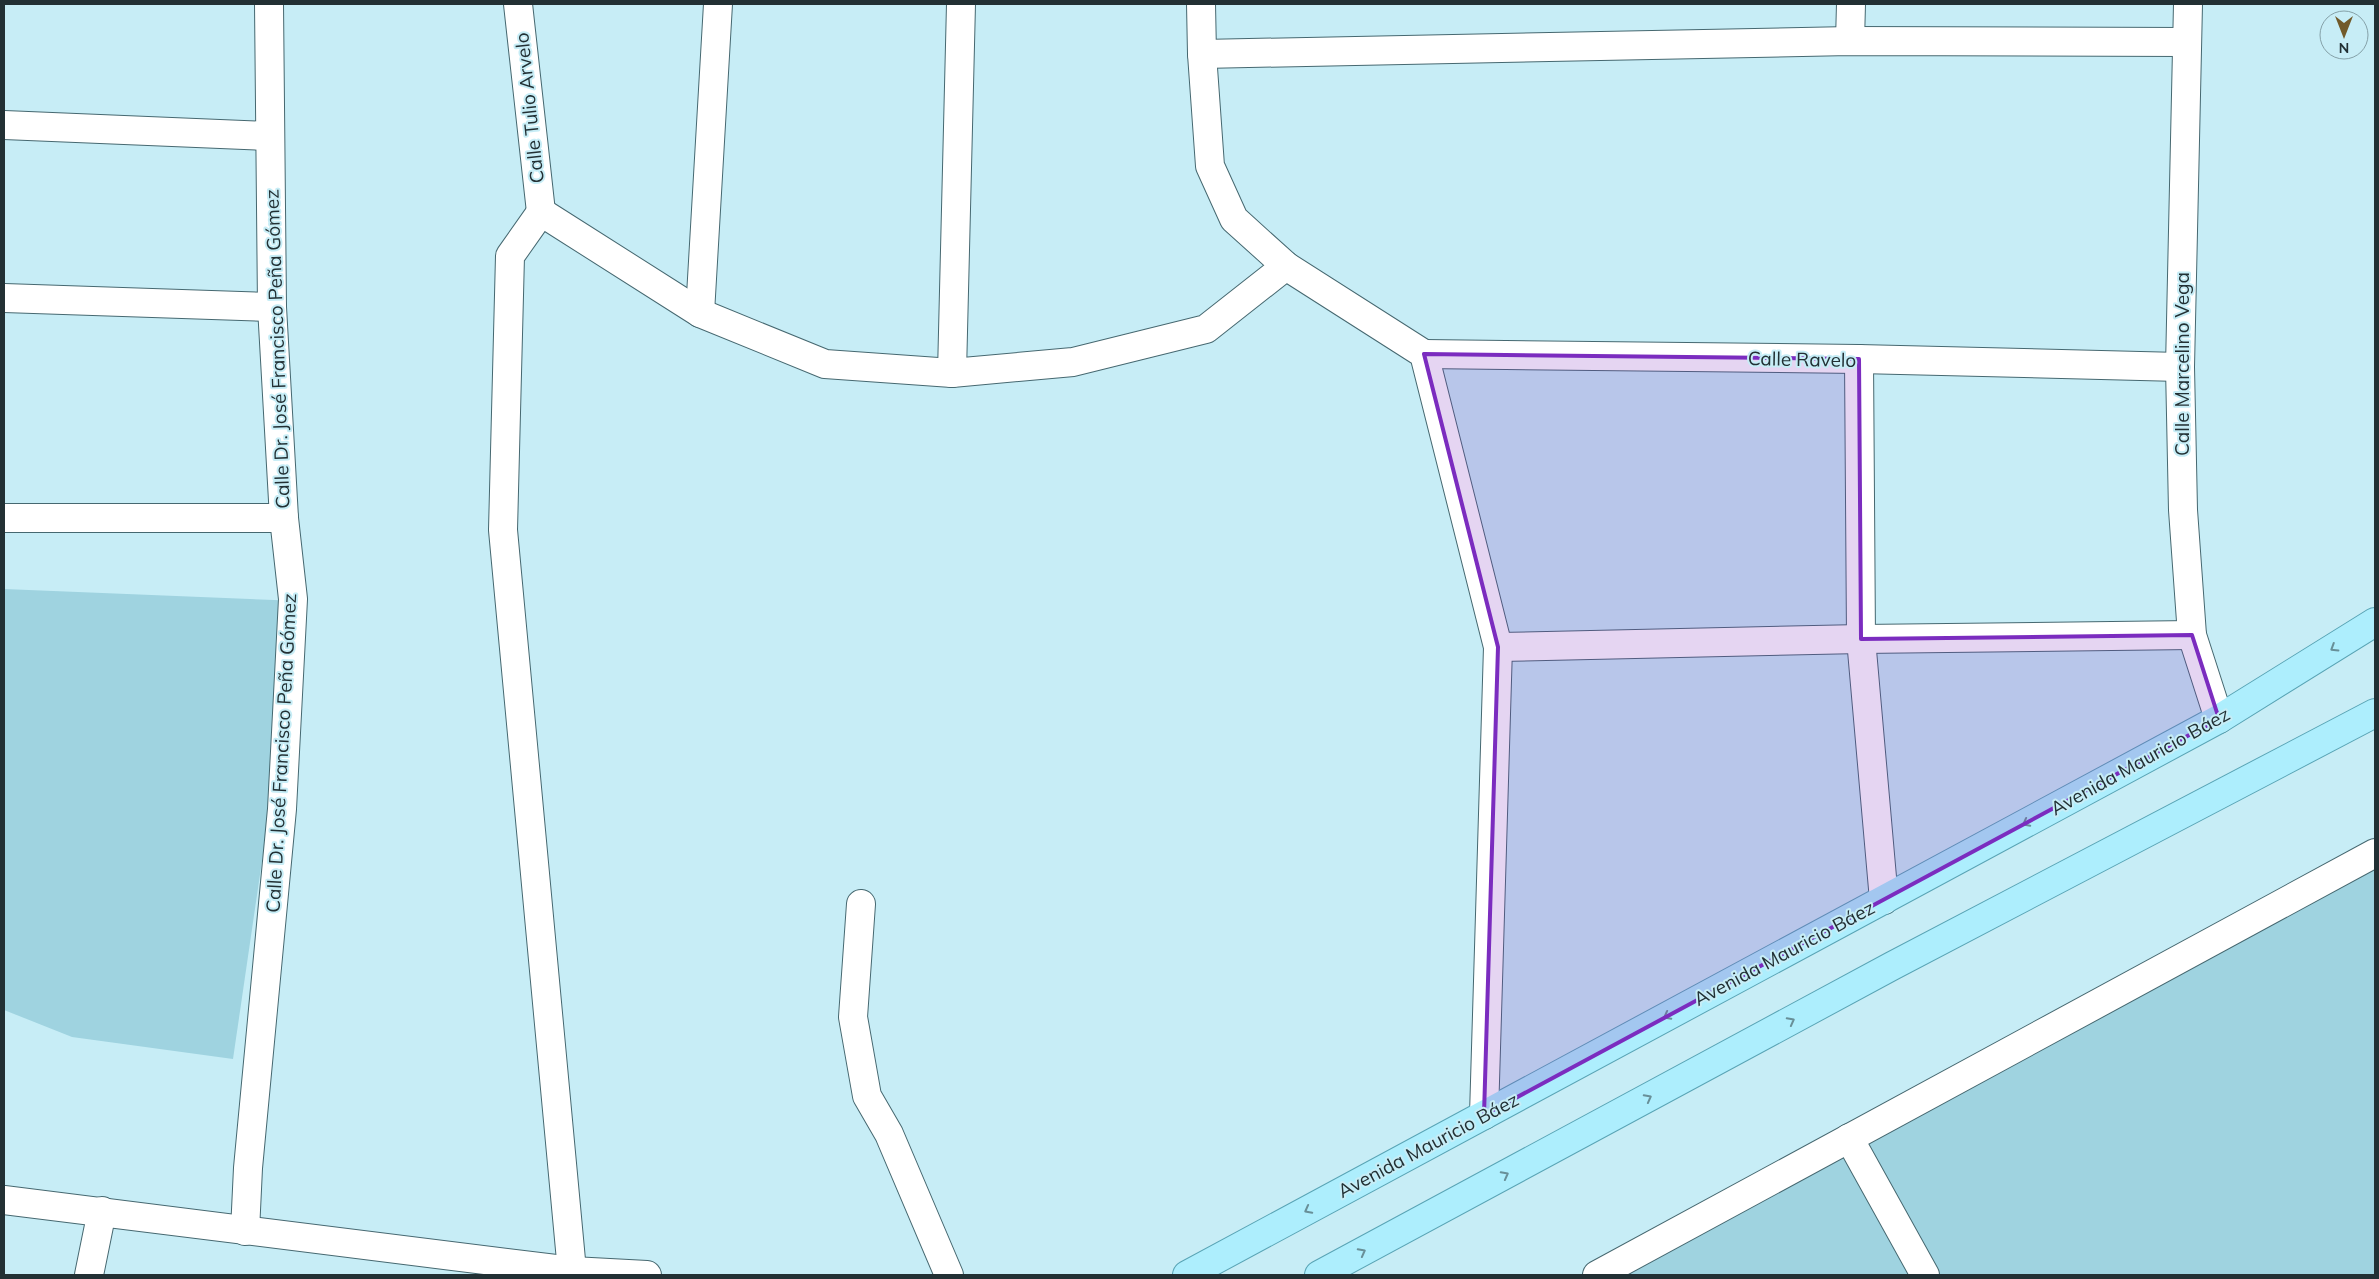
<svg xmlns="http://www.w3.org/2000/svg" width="2379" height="1279" font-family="Mulish,sans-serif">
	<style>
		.green { fill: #9fd3e0 }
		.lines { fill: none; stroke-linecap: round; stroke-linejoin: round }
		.minor-casing { stroke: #466870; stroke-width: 30 }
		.major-casing { stroke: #59a4b5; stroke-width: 30 }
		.minor { stroke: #fff; stroke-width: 28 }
		.major { stroke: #adeefd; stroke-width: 28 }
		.oneway { stroke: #688f98 }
		.marked { fill: #7b2cbf; fill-opacity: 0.2; stroke: #7b2cbf; stroke-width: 4; stroke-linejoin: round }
		.labels { text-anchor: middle; stroke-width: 4; stroke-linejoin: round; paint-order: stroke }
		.street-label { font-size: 19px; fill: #223034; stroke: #c7edf6 }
	</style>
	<rect width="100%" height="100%" fill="#c7edf6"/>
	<!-- green -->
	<g class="green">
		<path d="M4,589L300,601L233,1059L72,1037L4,1010Z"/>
		<path d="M2375,837V1275H1600Z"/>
	</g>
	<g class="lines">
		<!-- minor casing -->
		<g class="minor-casing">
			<g id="minor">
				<path d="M518,4L541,212"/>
				<path d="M1201,4L1202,54L1210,166L1234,219L1286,266L1424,354L1498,647L1484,1115"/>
				<path d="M2188,4L2180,367L2183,510L2192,635L2219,719"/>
				<path d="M1850,41L1851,4"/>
				<path d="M1202,54L1850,41L2186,42"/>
				<path d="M4,125L269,136"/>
				<path d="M541,212L510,256L503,530L572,1271"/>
				<path d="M541,212L700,313L825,364L952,373L1073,362L1206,329L1286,266"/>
				<path d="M4,298L272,307"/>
				<path d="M700,313L718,4"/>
				<path d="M1424,354L1859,359L2180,367"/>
				<path d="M1859,359L1861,639L1884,900"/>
				<path d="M952,373L961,4"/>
				<path d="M4,518H284"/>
				<path d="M1498,647L1861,639L2192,635"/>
				<path d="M861,904L853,1017L867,1096L889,1134L949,1275"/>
				<path d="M1849,1138L1925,1275"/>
				<path d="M4,1200L572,1271L647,1275"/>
				<path d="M245,1231L248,1168L282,809L293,599L284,518L272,307L269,4"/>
				<path d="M89,1275L102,1211"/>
				<path d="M1597,1275L2375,853"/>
			</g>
		</g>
		<!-- major casing -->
		<g class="major-casing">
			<g id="major">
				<path d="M1187,1275L2219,719L2375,622"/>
				<path d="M1319,1275L1892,966L2375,713"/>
			</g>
		</g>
		<!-- minor -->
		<use href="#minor" class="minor"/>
		<!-- major -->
		<use href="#major" class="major"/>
	</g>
	<!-- one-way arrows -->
	<defs><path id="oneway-chevron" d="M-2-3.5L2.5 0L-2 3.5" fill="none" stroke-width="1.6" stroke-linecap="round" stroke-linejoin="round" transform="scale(1.25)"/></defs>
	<g class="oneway">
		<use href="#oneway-chevron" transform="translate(2334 648) rotate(148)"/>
		<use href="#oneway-chevron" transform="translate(2026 823) rotate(152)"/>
		<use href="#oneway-chevron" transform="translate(1667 1016) rotate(152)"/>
		<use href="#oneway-chevron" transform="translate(1791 1021) rotate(-28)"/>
		<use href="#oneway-chevron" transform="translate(1648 1098) rotate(-28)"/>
		<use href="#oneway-chevron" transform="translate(1505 1175) rotate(-28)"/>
		<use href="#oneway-chevron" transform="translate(1308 1210) rotate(152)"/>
		<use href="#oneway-chevron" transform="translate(1362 1252) rotate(-28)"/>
	</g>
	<!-- marked area -->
	<path class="marked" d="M1424,354L1859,359L1861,639L2192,635L2219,719L1484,1115L1498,647Z"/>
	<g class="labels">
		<!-- street labels -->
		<g class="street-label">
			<text transform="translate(529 108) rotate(-96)" y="7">Calle Tulio Arvelo</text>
			<text transform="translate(277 349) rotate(-92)" y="7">Calle Dr. José Francisco Peña Gómez</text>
			<text transform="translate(1802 359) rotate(1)" y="7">Calle Ravelo</text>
			<text transform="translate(2182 364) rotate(-90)" y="7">Calle Marcelino Vega</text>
			<text transform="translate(281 753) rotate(-87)" y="7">Calle Dr. José Francisco Peña Gómez</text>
			<text transform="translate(2140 761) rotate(-29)" y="7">Avenida Mauricio Báez</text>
			<text transform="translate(1784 953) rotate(-28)" y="7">Avenida Mauricio Báez</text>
			<text transform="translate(1428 1145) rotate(-28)" y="7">Avenida Mauricio Báez</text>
		</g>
	</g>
	<!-- border -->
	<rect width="2379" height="1279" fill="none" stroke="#223034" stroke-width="10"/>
	<!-- north arrow -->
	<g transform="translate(2344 35) rotate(180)"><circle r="24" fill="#c7edf6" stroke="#85a1a8"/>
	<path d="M0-4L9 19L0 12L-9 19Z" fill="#715a2a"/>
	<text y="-8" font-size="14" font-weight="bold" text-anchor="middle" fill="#223034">N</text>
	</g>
</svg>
